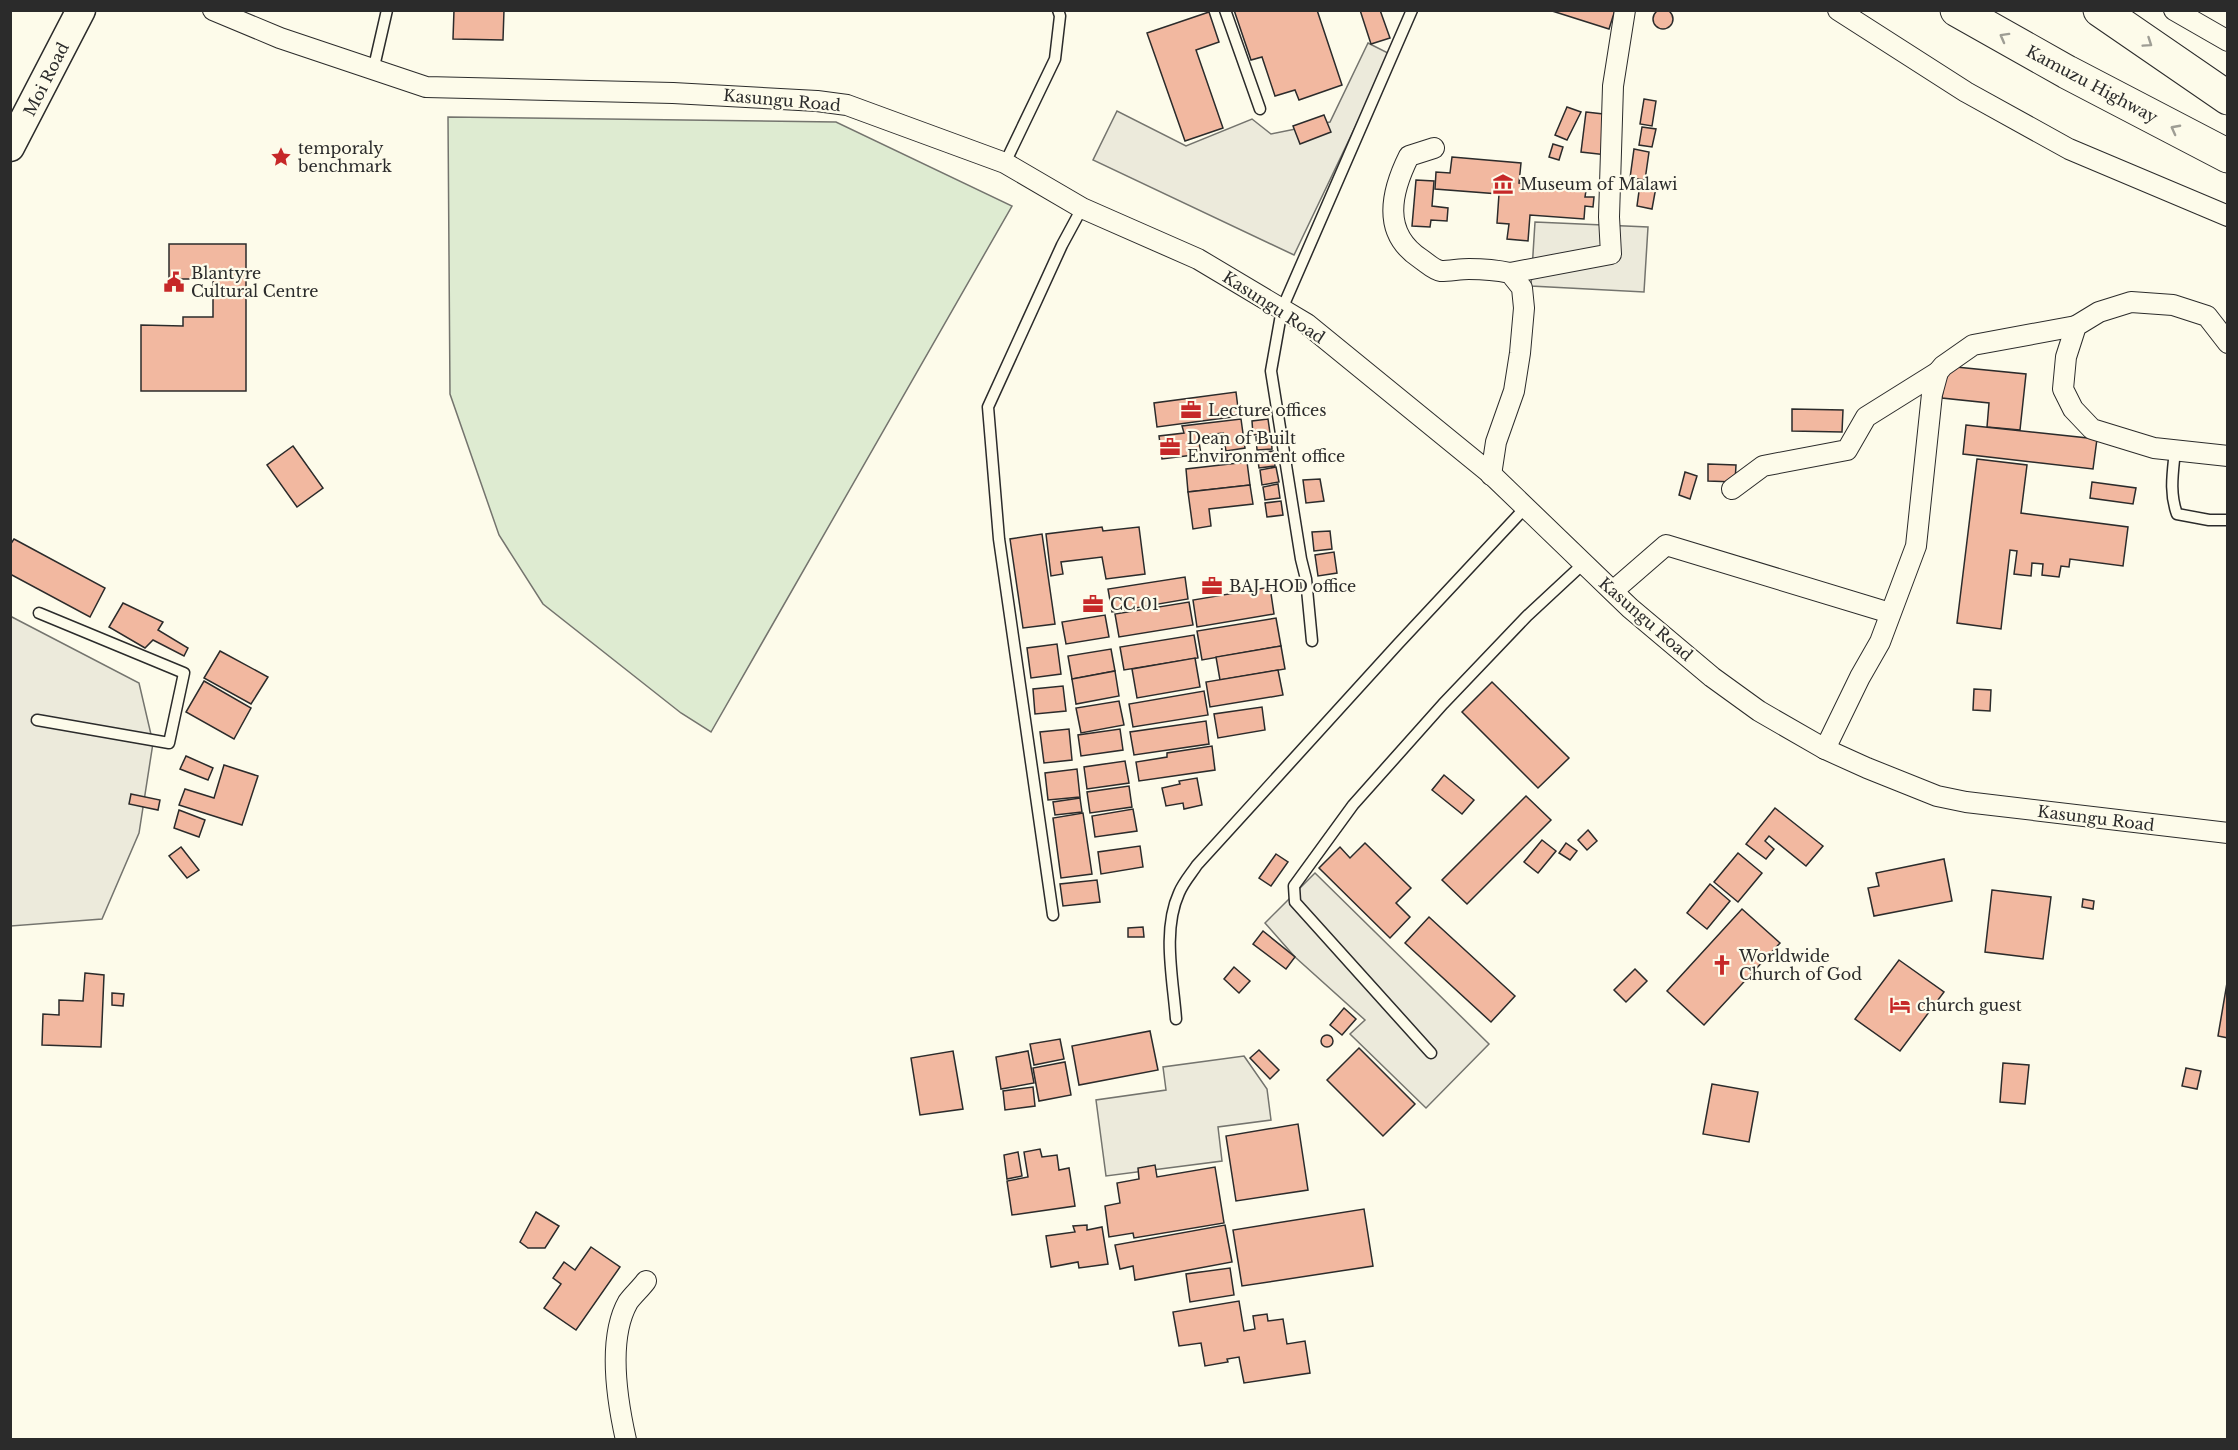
<svg xmlns="http://www.w3.org/2000/svg" width="2238" height="1450" font-family="'Libre Baskerville',serif">
	<style>
		.green { fill: #deebd1; stroke: #74746e; stroke-width: 1.5 }
		.parking { fill: #eceadb; stroke: #74746e; stroke-width: 1.5 }
		.building { fill: #f2b8a0; stroke: #2b2b2b; stroke-width: 1.5 }
		.lines { fill: none; stroke-linecap: round; stroke-linejoin: round }
		.service-casing { stroke: #2b2b2b; stroke-width: 13 }
		.minor-casing { stroke: #2b2b2b; stroke-width: 22 }
		.secondary-casing { stroke: #2b2b2b; stroke-width: 31 }
		.trunk-casing { stroke: #2b2b2b; stroke-width: 35 }
		.service { stroke: #fdfbea; stroke-width: 10 }
		.minor { stroke: #fdfbea; stroke-width: 20 }
		.secondary { stroke: #fdfbea; stroke-width: 28 }
		.trunk { stroke: #fdfbea; stroke-width: 33 }
		.oneway { stroke: #9e9d94 }
		.labels { text-anchor: middle; stroke-width: 4.5; stroke-linejoin: round; paint-order: stroke }
		.street-label { font-size: 16px; fill: #2b2b2b; stroke: #fdfbea }
		.poi-label { font-size: 16px; fill: #2b2b2b; stroke: #fdfbea; text-anchor: start }
	</style>
	<rect width="100%" height="100%" fill="#fdfbea"/>
	<!-- green -->
	<path class="green" d="M448,117L836,122L1012,206L711,732L681,713L543,604L499,535L450,394Z"/>
	<!-- parking -->
	<g class="parking">
		<path d="M1368,43L1390,54L1294,255L1093,160L1117,111L1186,146L1252,119L1271,134L1330,122Z"/>
		<path d="M1535,222L1648,227L1644,292L1531,286Z"/>
		<path d="M10,616L139,683L153,743L139,833L102,919L11,926Z"/>
		<path d="M1315,873L1489,1044L1426,1108L1350,1034L1365,1020L1295,957L1265,923Z"/>
		<path d="M1244,1056L1267,1089L1271,1120L1218,1127L1222,1161L1106,1176L1096,1100L1166,1090L1163,1067Z"/>
	</g>
	<!-- building -->
	<g class="building">
		<circle cx="1663" cy="19" r="10"/>
		<path d="M454,10H504L503,40L453,39Z"/>
		<path d="M1234,10H1317L1342,85L1299,100L1295,90L1275,96L1262,57L1251,60Z"/>
		<path d="M1360,10H1380L1390,38L1371,44Z"/>
		<path d="M1549,10H1615L1609,29Z"/>
		<path d="M1209,12L1219,42L1196,50L1223,128L1185,141L1147,33Z"/>
		<path d="M1644,99L1656,101L1652,126L1640,124Z"/>
		<path d="M1567,107L1581,112L1567,140L1555,135Z"/>
		<path d="M1586,112L1612,115L1607,155L1581,152Z"/>
		<path d="M1324,115L1331,132L1300,144L1293,126Z"/>
		<path d="M1642,127L1656,129L1652,147L1639,145Z"/>
		<path d="M1553,144L1563,147L1559,160L1549,157Z"/>
		<path d="M1634,149L1649,152L1645,180L1630,178Z"/>
		<path d="M1452,157L1521,163L1519,183L1533,184V180L1587,184L1585,197H1594L1593,207L1585,206L1584,219L1530,215L1528,241L1507,239L1509,224L1497,223L1499,194L1435,189L1436,172L1450,173Z"/>
		<path d="M1416,180L1434,181L1432,206L1448,208L1447,221L1431,220L1430,227L1412,226Z"/>
		<path d="M1640,184L1656,187L1652,209L1637,206Z"/>
		<path d="M169,244H246V391H141V325L183,326V317H213V279H169Z"/>
		<path d="M1946,366L2026,374L2020,430L1987,427L1989,403L1942,398Z"/>
		<path d="M1236,392L1239,416L1157,427L1154,403Z"/>
		<path d="M1792,409L1843,410L1842,432L1792,431Z"/>
		<path d="M1241,419L1245,448L1226,451L1223,433L1198,436L1201,454L1162,459L1159,436L1184,433L1182,426Z"/>
		<path d="M1268,419L1270,433L1253,435L1252,421Z"/>
		<path d="M1966,425L2097,439L2093,469L1963,454Z"/>
		<path d="M1271,435L1272,449L1257,450L1256,437Z"/>
		<path d="M293,446L323,488L297,507L267,465Z"/>
		<path d="M1273,451L1275,466L1259,468L1257,453Z"/>
		<path d="M1977,459L2027,465L2021,513L2128,527L2123,566L2070,559L2069,567L2061,566L2059,577L2042,575L2043,564L2032,563L2031,576L2014,574L2017,551L2010,550L2001,629L1957,623Z"/>
		<path d="M1247,462L1250,485L1188,492L1186,469Z"/>
		<path d="M1708,464L1736,465L1735,482L1708,481Z"/>
		<path d="M1276,467L1279,482L1262,485L1260,470Z"/>
		<path d="M1685,472L1697,476L1690,499L1679,495Z"/>
		<path d="M1320,479L1324,501L1306,503L1303,480Z"/>
		<path d="M2092,482L2136,488L2133,504L2090,498Z"/>
		<path d="M1278,484L1280,498L1265,500L1263,487Z"/>
		<path d="M1250,485L1253,504L1209,509L1211,526L1193,529L1188,492Z"/>
		<path d="M1281,501L1283,515L1267,517L1265,503Z"/>
		<path d="M1102,527L1103,531L1139,527L1145,574L1106,579L1102,557L1061,562L1063,574L1051,576L1046,534Z"/>
		<path d="M1330,531L1332,549L1314,551L1312,532Z"/>
		<path d="M1042,534L1055,624L1023,628L1010,539Z"/>
		<path d="M14,539L105,588L90,617L10,574V545Z"/>
		<path d="M1334,552L1337,573L1318,576L1315,555Z"/>
		<path d="M1185,577L1188,599L1112,612L1108,589Z"/>
		<path d="M1270,587L1274,614L1197,627L1193,600Z"/>
		<path d="M1189,602L1193,625L1119,637L1115,614Z"/>
		<path d="M123,603L163,622L158,630L188,648L184,656L153,640L145,648L109,627Z"/>
		<path d="M1105,615L1109,637L1066,644L1062,622Z"/>
		<path d="M1276,618L1281,646L1202,660L1197,631Z"/>
		<path d="M1194,635L1198,658L1124,670L1120,647Z"/>
		<path d="M1057,644L1061,674L1031,678L1027,648Z"/>
		<path d="M1281,646L1285,669L1220,680L1216,657Z"/>
		<path d="M1111,649L1115,671L1072,679L1068,656Z"/>
		<path d="M220,651L268,677L251,704L204,678Z"/>
		<path d="M1195,658L1200,687L1137,698L1132,669Z"/>
		<path d="M1278,670L1283,695L1210,707L1206,682Z"/>
		<path d="M1115,671L1119,696L1076,704L1072,679Z"/>
		<path d="M204,681L251,708L234,739L186,712Z"/>
		<path d="M1492,682L1569,758L1538,788L1462,712Z"/>
		<path d="M1063,686L1066,711L1035,714L1033,689Z"/>
		<path d="M1974,689L1991,690L1990,711L1973,710Z"/>
		<path d="M1204,691L1208,715L1133,727L1129,704Z"/>
		<path d="M1119,701L1124,725L1081,733L1076,708Z"/>
		<path d="M1262,707L1265,730L1218,738L1214,714Z"/>
		<path d="M1206,721L1209,744L1134,755L1130,732Z"/>
		<path d="M1069,729L1072,760L1044,763L1040,732Z"/>
		<path d="M1120,729L1123,750L1081,756L1078,735Z"/>
		<path d="M1212,746L1215,770L1139,781L1136,762L1167,757V753Z"/>
		<path d="M186,756L213,768L208,780L180,769Z"/>
		<path d="M1125,761L1129,783L1087,789L1084,767Z"/>
		<path d="M224,765L258,776L242,825L179,805L185,789L214,798Z"/>
		<path d="M1077,769L1080,797L1048,800L1045,773Z"/>
		<path d="M1444,775L1474,800L1462,814L1432,790Z"/>
		<path d="M1197,778L1202,805L1184,809L1183,803L1166,806L1162,788L1180,784L1179,781Z"/>
		<path d="M1129,786L1132,807L1090,813L1087,792Z"/>
		<path d="M131,794L160,800L158,810L129,804Z"/>
		<path d="M1526,796L1551,820L1467,904L1442,880Z"/>
		<path d="M1080,798L1082,812L1055,815L1053,802Z"/>
		<path d="M1775,808L1823,846L1806,866L1769,836L1765,841L1774,849L1766,859L1746,844Z"/>
		<path d="M1133,809L1137,831L1095,837L1092,816Z"/>
		<path d="M179,810L205,820L199,837L174,828Z"/>
		<path d="M1083,813L1092,874L1061,878L1053,818Z"/>
		<path d="M1588,830L1597,841L1587,850L1578,840Z"/>
		<path d="M1542,840L1556,851L1538,873L1524,862Z"/>
		<path d="M1365,843L1411,888L1396,903L1410,917L1390,938L1319,868L1340,847L1350,858Z"/>
		<path d="M1566,843L1577,851L1570,860L1559,853Z"/>
		<path d="M1140,846L1143,867L1101,874L1098,852Z"/>
		<path d="M181,847L199,870L187,878L169,856Z"/>
		<path d="M1738,853L1762,873L1738,902L1714,882Z"/>
		<path d="M1276,854L1288,862L1271,886L1259,878Z"/>
		<path d="M1944,859L1952,901L1874,916L1868,888L1879,886L1876,873Z"/>
		<path d="M1097,880L1100,902L1063,906L1060,884Z"/>
		<path d="M1710,884L1730,901L1707,929L1687,913Z"/>
		<path d="M1992,890L2051,897L2043,959L1985,952Z"/>
		<path d="M2083,899L2094,901L2093,909L2082,907Z"/>
		<path d="M1742,909L1780,943L1704,1025L1667,991Z"/>
		<path d="M1429,917L1515,996L1491,1022L1405,943Z"/>
		<path d="M1143,927L1144,937H1128V928Z"/>
		<path d="M1263,931L1295,957L1286,969L1253,944Z"/>
		<path d="M1899,960L1944,992L1900,1051L1855,1019Z"/>
		<path d="M1234,967L1250,981L1239,993L1224,979Z"/>
		<path d="M1635,969L1647,981L1626,1002L1614,990Z"/>
		<path d="M85,973L104,975L101,1047L42,1045L43,1014L59,1015V1000L83,1001Z"/>
		<path d="M2228,977V1038L2218,1036Z"/>
		<path d="M112,993L124,994L123,1006L112,1005Z"/>
		<path d="M1344,1008L1356,1019L1342,1035L1330,1025Z"/>
		<path d="M1150,1031L1158,1070L1079,1085L1072,1046Z"/>
		<circle cx="1327" cy="1041" r="6"/>
		<path d="M1060,1039L1064,1059L1034,1065L1030,1044Z"/>
		<path d="M1359,1048L1415,1104L1383,1136L1327,1080Z"/>
		<path d="M1259,1050L1279,1070L1270,1079L1250,1058Z"/>
		<path d="M953,1051L963,1109L920,1115L911,1058Z"/>
		<path d="M1028,1051L1034,1083L1001,1089L996,1057Z"/>
		<path d="M1065,1062L1071,1095L1039,1101L1033,1068Z"/>
		<path d="M2003,1063L2029,1065L2025,1104L2000,1102Z"/>
		<path d="M2186,1068L2201,1071L2197,1089L2182,1086Z"/>
		<path d="M1712,1084L1758,1092L1749,1142L1703,1134Z"/>
		<path d="M1033,1087L1035,1106L1005,1110L1003,1091Z"/>
		<path d="M1298,1124L1308,1190L1236,1201L1226,1136Z"/>
		<path d="M1040,1149L1042,1157L1057,1155L1059,1170L1069,1168L1075,1206L1012,1215L1007,1181L1028,1177L1024,1152Z"/>
		<path d="M1018,1152L1022,1176L1007,1179L1004,1155Z"/>
		<path d="M1155,1165L1157,1177L1215,1167L1224,1223L1134,1238L1133,1233L1109,1237L1105,1206L1120,1203L1117,1183L1139,1179L1138,1168Z"/>
		<path d="M1364,1209L1373,1266L1242,1286L1233,1230Z"/>
		<path d="M536,1212L559,1226L545,1248H528L520,1242Z"/>
		<path d="M1087,1225V1230L1102,1227L1108,1264L1079,1268L1078,1262L1051,1267L1046,1236L1075,1232L1073,1226Z"/>
		<path d="M1225,1225L1232,1262L1135,1280L1133,1266L1120,1269L1115,1245Z"/>
		<path d="M591,1247L620,1267L576,1330L544,1308L561,1284L553,1278L564,1262L575,1270Z"/>
		<path d="M1230,1268L1234,1295L1190,1302L1186,1274Z"/>
		<path d="M1239,1301L1244,1331L1255,1329L1253,1316L1267,1314L1268,1321L1283,1319L1287,1344L1305,1341L1310,1373L1244,1383L1239,1357L1227,1359L1228,1362L1205,1366L1201,1343L1179,1346L1173,1312Z"/>
	</g>
	<g class="lines">
		<!-- service casing -->
		<g class="service-casing">
			<g id="service">
				<path d="M1225,10L1260,109"/>
				<path d="M373,71L387,10"/>
				<path d="M1005,163L1055,59L1060,16L1058,10"/>
				<path d="M2175,450C2173,472 2169,492 2177,514L2209,520H2228"/>
				<path d="M1312,641L1306,579L1301,559L1271,371L1282,309L1412,10"/>
				<path d="M37,720L169,743L184,673L39,613"/>
				<path d="M1053,915L999,539L988,407L1062,245L1082,208"/>
				<path d="M1176,1019C1173,979 1162,930 1179,893C1183,883 1191,874 1197,865L1398,644L1525,508"/>
				<path d="M1431,1053L1295,902L1294,886L1353,805L1443,704L1527,616L1583,564"/>
			</g>
		</g>
		<!-- minor casing -->
		<g class="minor-casing">
			<g id="minor">
				<path d="M213,10L280,38L426,87L673,93L817,101L847,105L1005,163L1082,208L1198,259L1307,324L1491,474L1630,608L1712,677L1759,711L1825,749L1867,768L1937,796L1966,802L2228,833"/>
				<path d="M1838,10L1966,92L2069,149L2228,216"/>
				<path d="M2174,10L2228,41"/>
				<path d="M1434,148L1409,156C1391,192 1381,233 1421,259C1427,263 1434,270 1441,271C1450,271 1460,269 1469,269C1483,269 1496,270 1510,273L1522,288L1524,308L1520,353L1514,391L1496,442L1491,475"/>
				<path d="M1510,273L1611,254L1609,217L1613,86L1625,10"/>
				<path d="M2228,343L2207,316L2173,305L2131,302L2099,312L2076,326L2066,357L2063,389L2073,409L2092,429L2154,448L2228,456"/>
				<path d="M1732,489L1763,466L1847,450L1866,417L1938,372"/>
				<path d="M1613,591L1666,545L1890,613"/>
				<path d="M1825,749L1860,677L1880,642L1916,546L1932,394L1938,372L1943,366L1973,345L2076,326"/>
				<path d="M626,1440C617,1400 607,1339 628,1302C633,1295 641,1288 646,1281"/>
			</g>
		</g>
		<!-- secondary casing -->
		<g class="secondary-casing">
			<path id="secondary" d="M10,147L81,10"/>
		</g>
		<!-- trunk casing -->
		<g class="trunk-casing">
			<g id="trunk">
				<path d="M1957,10L2067,72L2228,156"/>
				<path d="M2100,10L2228,98"/>
			</g>
		</g>
		<!-- service -->
		<use href="#service" class="service"/>
		<!-- minor -->
		<use href="#minor" class="minor"/>
		<!-- secondary -->
		<use href="#secondary" class="secondary"/>
		<!-- trunk -->
		<use href="#trunk" class="trunk"/>
	</g>
	<!-- one-way arrows -->
	<defs><path id="oneway-chevron" d="M-2-3.5L2.5 0L-2 3.5" fill="none" stroke-width="1.6" stroke-linecap="round" stroke-linejoin="round" transform="scale(1.5)"/></defs>
	<g class="oneway">
		<use href="#oneway-chevron" transform="translate(2004 37) rotate(-151)"/>
		<use href="#oneway-chevron" transform="translate(2148 43) rotate(34)"/>
		<use href="#oneway-chevron" transform="translate(2175 129) rotate(-152)"/>
	</g>
	<!-- icons -->
	<defs>
		<g id="sight-bare" transform="scale(1.62)"><path d="M0-6L1.8-2.2L6-1.7L2.9 1.2L3.7 5.4L0 3.3L-3.7 5.4L-2.9 1.2L-6-1.7L-1.8-2.2Z" fill="#c62828" stroke="#fdfbea" stroke-width="2.5" paint-order="stroke"/></g>
		<g id="museum-bare" transform="scale(1.62)"><path d="M0-6L6-3V-2H-6V-3ZM-5-1h2V3h-2ZM-1-1h2V3h-2ZM3-1h2V3H3ZM-6 4H6V6H-6Z" fill="#c62828" stroke="#fdfbea" stroke-width="2.5" paint-order="stroke"/></g>
		<g id="civic-bare" transform="scale(1.62)"><path d="M-.6-6.5H3V-4.5H.6V-3L4-1V1h2V6H-6V1h2V-1L-.6-3ZM-1.2 2.5V6h2.4V2.5Z" fill="#c62828" stroke="#fdfbea" stroke-width="2.5" paint-order="stroke"/></g>
		<g id="office-bare" transform="scale(1.62)"><path d="M-6-3h4V-5.5h4V-3h4V5H-6ZM-1-4.5V-3h2v-1.5ZM-6 0V1H6V0Z" fill="#c62828" stroke="#fdfbea" stroke-width="2.5" paint-order="stroke"/></g>
		<g id="church-bare" transform="scale(1.62)"><path d="M-1.2-6h2.4v3.5h3.3v2.4h-3.3V6h-2.4V-.1h-3.3v-2.4h3.3Z" fill="#c62828" stroke="#fdfbea" stroke-width="2.5" paint-order="stroke"/></g>
		<g id="hotel-bare" transform="scale(1.62)"><path d="M-6-4.5h1.5V1H6V5H4.5V3h-9V5H-6ZM-4 0a1.8 1.8 0 1 1 3.6 0ZM.5 0V-2.5h3Q6-2.5 6 0Z" fill="#c62828" stroke="#fdfbea" stroke-width="2.5" paint-order="stroke"/></g>
	</defs>
	<g fill-rule="evenodd">
		<use href="#sight-bare" x="281" y="157"/>
		<use href="#museum-bare" x="1503" y="184"/>
		<use href="#civic-bare" x="174" y="282"/>
		<use href="#office-bare" x="1191" y="410"/>
		<use href="#office-bare" x="1170" y="447"/>
		<use href="#office-bare" x="1212" y="586"/>
		<use href="#office-bare" x="1093" y="604"/>
		<use href="#church-bare" x="1722" y="965"/>
		<use href="#hotel-bare" x="1900" y="1005"/>
	</g>
	<g class="labels">
		<!-- street labels -->
		<g class="street-label">
			<text transform="translate(46 79) rotate(-63)" y="6">Moi Road</text>
			<text transform="translate(2092 84) rotate(28)" y="6">Kamuzu Highway</text>
			<text transform="translate(782 100) rotate(5)" y="6">Kasungu Road</text>
			<text transform="translate(1274 307) rotate(33)" y="6">Kasungu Road</text>
			<text transform="translate(1646 619) rotate(41)" y="6">Kasungu Road</text>
			<text transform="translate(2096 818) rotate(7)" y="6">Kasungu Road</text>
		</g>
		<!-- poi labels -->
		<g class="poi-label">
			<text x="298" y="154">temporaly<tspan x="298" dy="18">benchmark</tspan></text>
			<text x="1520" y="190">Museum of Malawi</text>
			<text x="191" y="279">Blantyre<tspan x="191" dy="18">Cultural Centre</tspan></text>
			<text x="1208" y="416">Lecture offices</text>
			<text x="1187" y="444">Dean of Built<tspan x="1187" dy="18">Environment office</tspan></text>
			<text x="1229" y="592">BAJ HOD office</text>
			<text x="1110" y="610">CC 01</text>
			<text x="1739" y="962">Worldwide<tspan x="1739" dy="18">Church of God</tspan></text>
			<text x="1917" y="1011">church guest</text>
		</g>
	</g>
	<!-- border -->
	<rect width="2238" height="1450" fill="none" stroke="#2b2b2b" stroke-width="24"/>
</svg>
